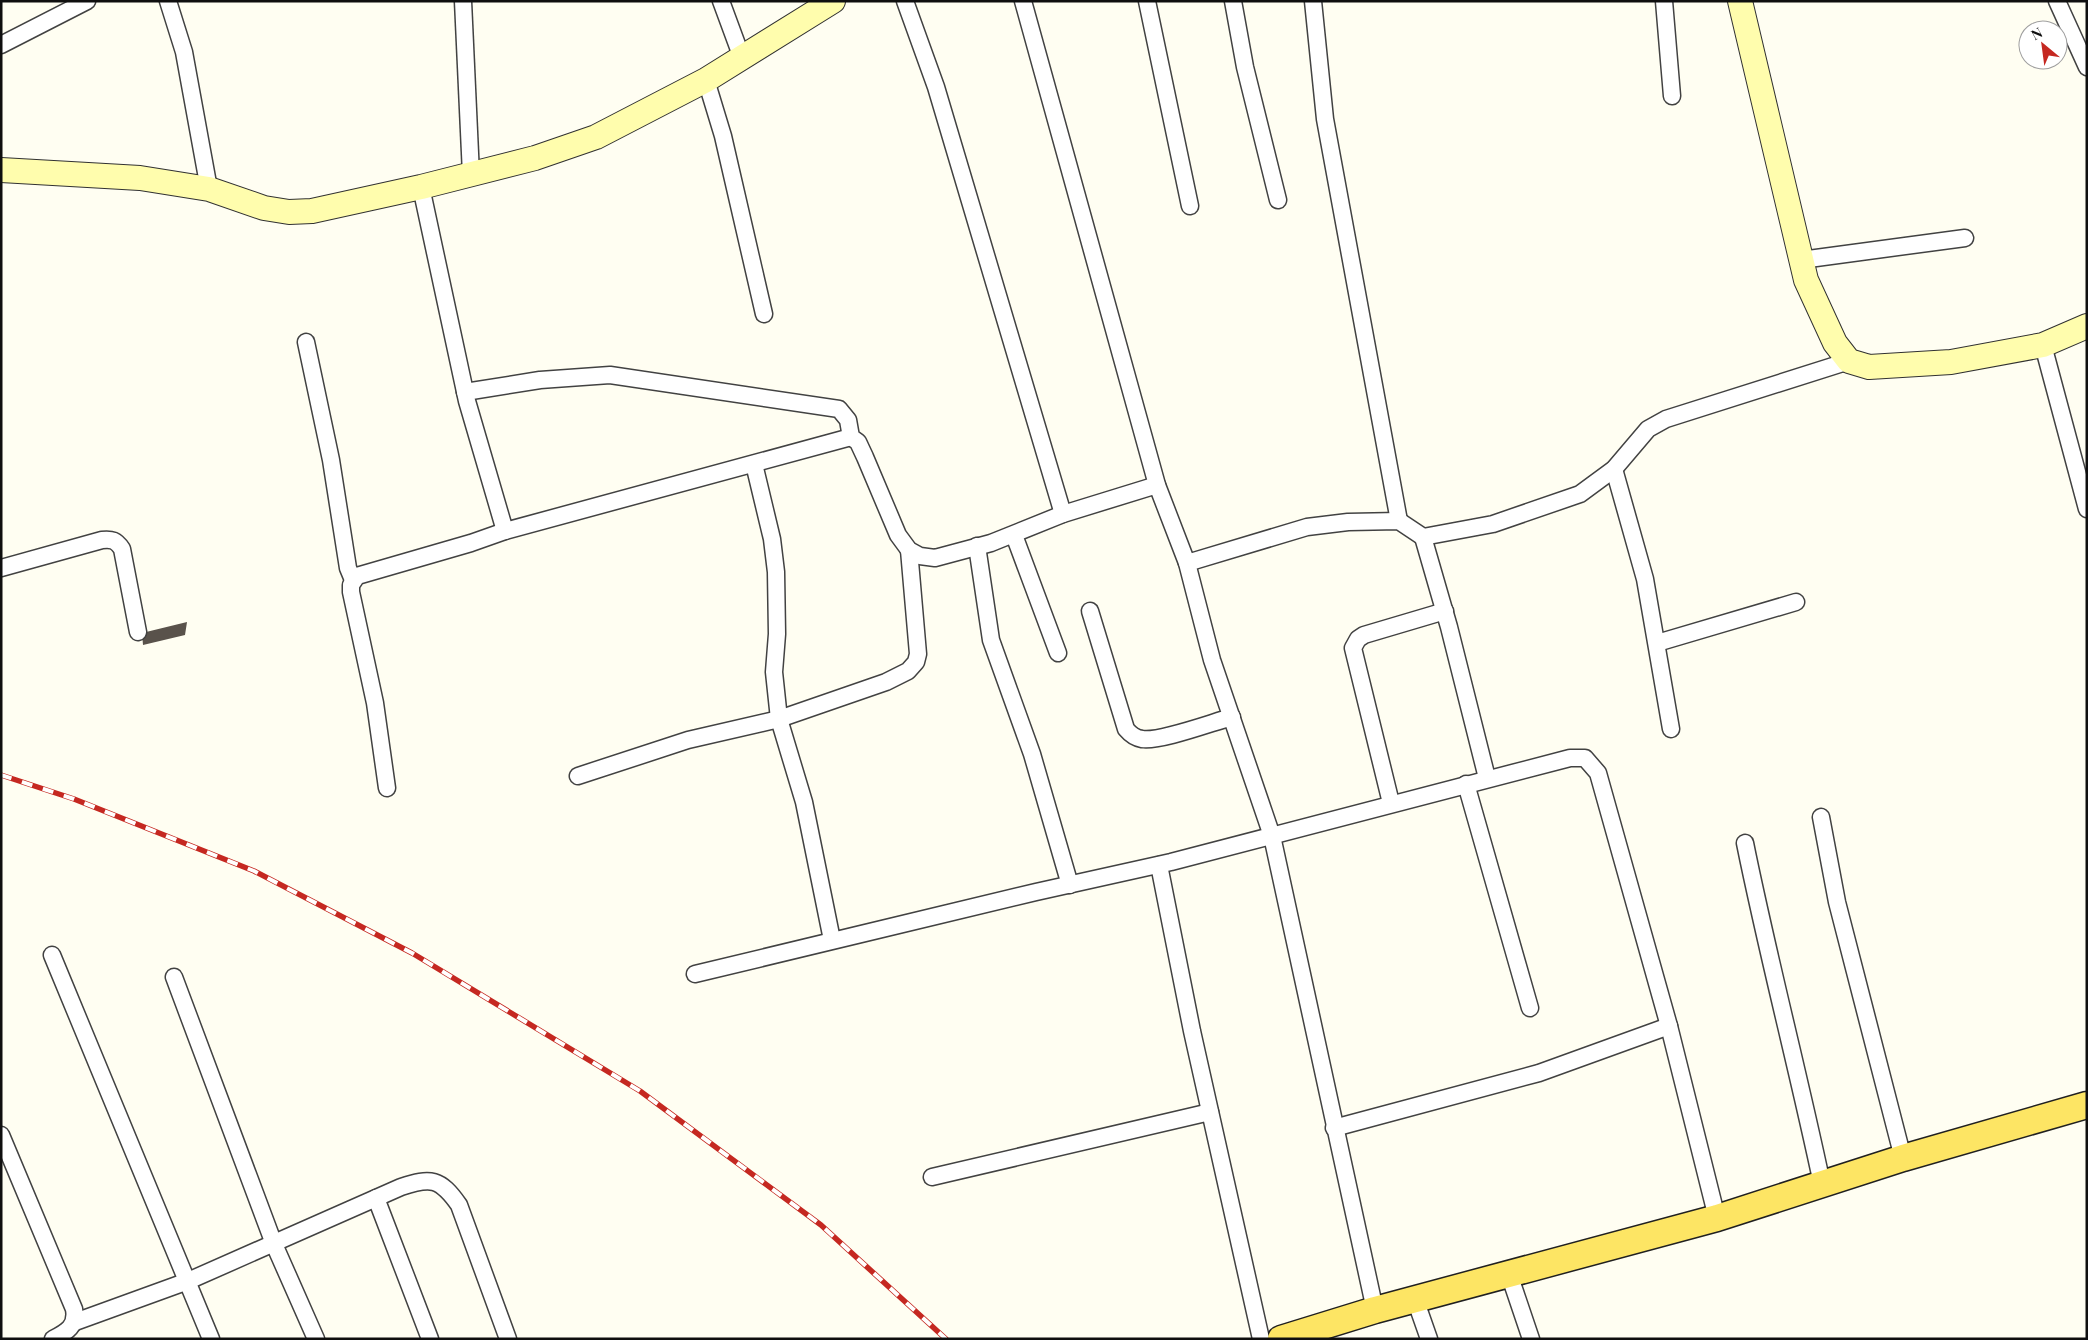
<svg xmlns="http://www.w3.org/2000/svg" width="2088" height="1340" font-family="'Playfair Display',serif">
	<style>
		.building { fill: #59524b }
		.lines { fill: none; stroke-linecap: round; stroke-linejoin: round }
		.street-casing { stroke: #424242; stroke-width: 19 }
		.secondary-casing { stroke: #313131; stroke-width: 26 }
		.primary-casing { stroke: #202020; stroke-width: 29 }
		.street { stroke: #fff; stroke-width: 16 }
		.secondary { stroke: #fffdad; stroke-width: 24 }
		.primary { stroke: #fde564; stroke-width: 26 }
		.rail-casing { stroke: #c52821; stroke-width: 5.5 }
		.rail { stroke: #fff; stroke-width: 4; stroke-dasharray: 11; stroke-linecap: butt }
	</style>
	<rect width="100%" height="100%" fill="#fffef2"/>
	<!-- building -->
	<path class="building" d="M187,622L185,635L143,645L142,633Z"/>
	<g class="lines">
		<!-- street casing -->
		<g class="street-casing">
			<g id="street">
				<path d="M168,1L184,52L209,189"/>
				<path d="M463,1L471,175"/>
				<path d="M721,1L742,58"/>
				<path d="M905,1L936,87L1063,514"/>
				<path d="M1023,1L1157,485L1187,563L1212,660L1272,836L1375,1310"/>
				<path d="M1147,1L1190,206"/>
				<path d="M1233,1L1245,67L1278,200"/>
				<path d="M1313,1L1325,119L1399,521"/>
				<path d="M1664,1L1672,96"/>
				<path d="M2057,1L2087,67"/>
				<path d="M1,45L87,1"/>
				<path d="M706,80L723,136L764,314"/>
				<path d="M421,187L467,401L505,531"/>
				<path d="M1801,260L1965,238"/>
				<path d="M306,342L331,460L348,568L353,580"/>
				<path d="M2043,345L2087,509"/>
				<path d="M465,392L540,380L610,375L839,409L848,420L851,437L858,442L865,457L898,535L909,550L920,556L935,558L991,543L1063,514L1157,485"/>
				<path d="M754,464L772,539L776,572L777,634L774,672L779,719L804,802L832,940"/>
				<path d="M1614,469L1645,579L1671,729"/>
				<path d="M1014,535L1058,653"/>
				<path d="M1423,537L1449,627L1487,778"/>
				<path d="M977,546L991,640L1032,754L1070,885"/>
				<path d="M1187,563L1307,527L1348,522L1399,521L1423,537L1493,524L1580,494L1614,469L1648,429L1666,419L1849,361"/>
				<path d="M1,568L102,540C112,539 116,540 122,549L138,632"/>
				<path d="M1090,611L1126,729C1131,735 1135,738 1142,739C1160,742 1213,722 1232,717"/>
				<path d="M1657,643L1796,602"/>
				<path d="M578,776L688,740L779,719L886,682L908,671L916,662L918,654L909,550"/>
				<path d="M1466,784L1530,1008"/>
				<path d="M387,788L375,703L351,592V585L357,576L471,543L505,531L851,437"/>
				<path d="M1391,803L1353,648L1358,639L1364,635L1445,611"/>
				<path d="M1821,817L1837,902L1903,1158"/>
				<path d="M1745,843C1768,957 1798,1070 1822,1184"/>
				<path d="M1159,865L1192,1031L1261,1339"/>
				<path d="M52,955L211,1339"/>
				<path d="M695,974L1036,892L1171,862L1570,758H1585L1598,773L1669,1026L1717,1218"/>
				<path d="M174,977L274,1244L316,1339"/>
				<path d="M1334,1128L1539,1073L1669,1026"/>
				<path d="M1,1135L74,1309C77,1326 67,1332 53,1339"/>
				<path d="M932,1177L1210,1112"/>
				<path d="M376,1198L430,1339"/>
				<path d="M1509,1274L1531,1339"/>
				<path d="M1415,1299L1429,1339"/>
				<path d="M75,1322L188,1281L401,1187C431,1177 440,1178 459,1205L508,1339"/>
			</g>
		</g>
		<!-- secondary casing -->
		<g class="secondary-casing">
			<g id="secondary">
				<path d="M1740,1L1806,280L1835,343L1849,361L1869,367L1951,362L2043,345L2087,326"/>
				<path d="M1,170L140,178L209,189L264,208L289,212L312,211L421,187L535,158L596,137L706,80L833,1"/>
			</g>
		</g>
		<!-- primary casing -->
		<g class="primary-casing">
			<path id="primary" d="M1281,1339L1375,1310L1717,1218L1903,1158L2087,1105"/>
		</g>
		<!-- street -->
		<use href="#street" class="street"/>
		<!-- secondary -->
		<use href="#secondary" class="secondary"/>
		<!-- primary -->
		<use href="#primary" class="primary"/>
		<!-- rail casing -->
		<g class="rail-casing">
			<path id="rail" d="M1,775L74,799L254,871L412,953L640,1091L821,1225L946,1339"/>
		</g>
		<!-- rail -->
		<use href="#rail" class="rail"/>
	</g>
	<!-- border -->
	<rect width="2088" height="1340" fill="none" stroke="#0f0f0f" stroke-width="5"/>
	<!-- north arrow -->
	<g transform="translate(2043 45) rotate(331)"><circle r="24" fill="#ffffff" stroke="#9f9f9f"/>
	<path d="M0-4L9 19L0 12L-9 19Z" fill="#c52821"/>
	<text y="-8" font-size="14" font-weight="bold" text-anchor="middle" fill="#0f0f0f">N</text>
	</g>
</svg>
